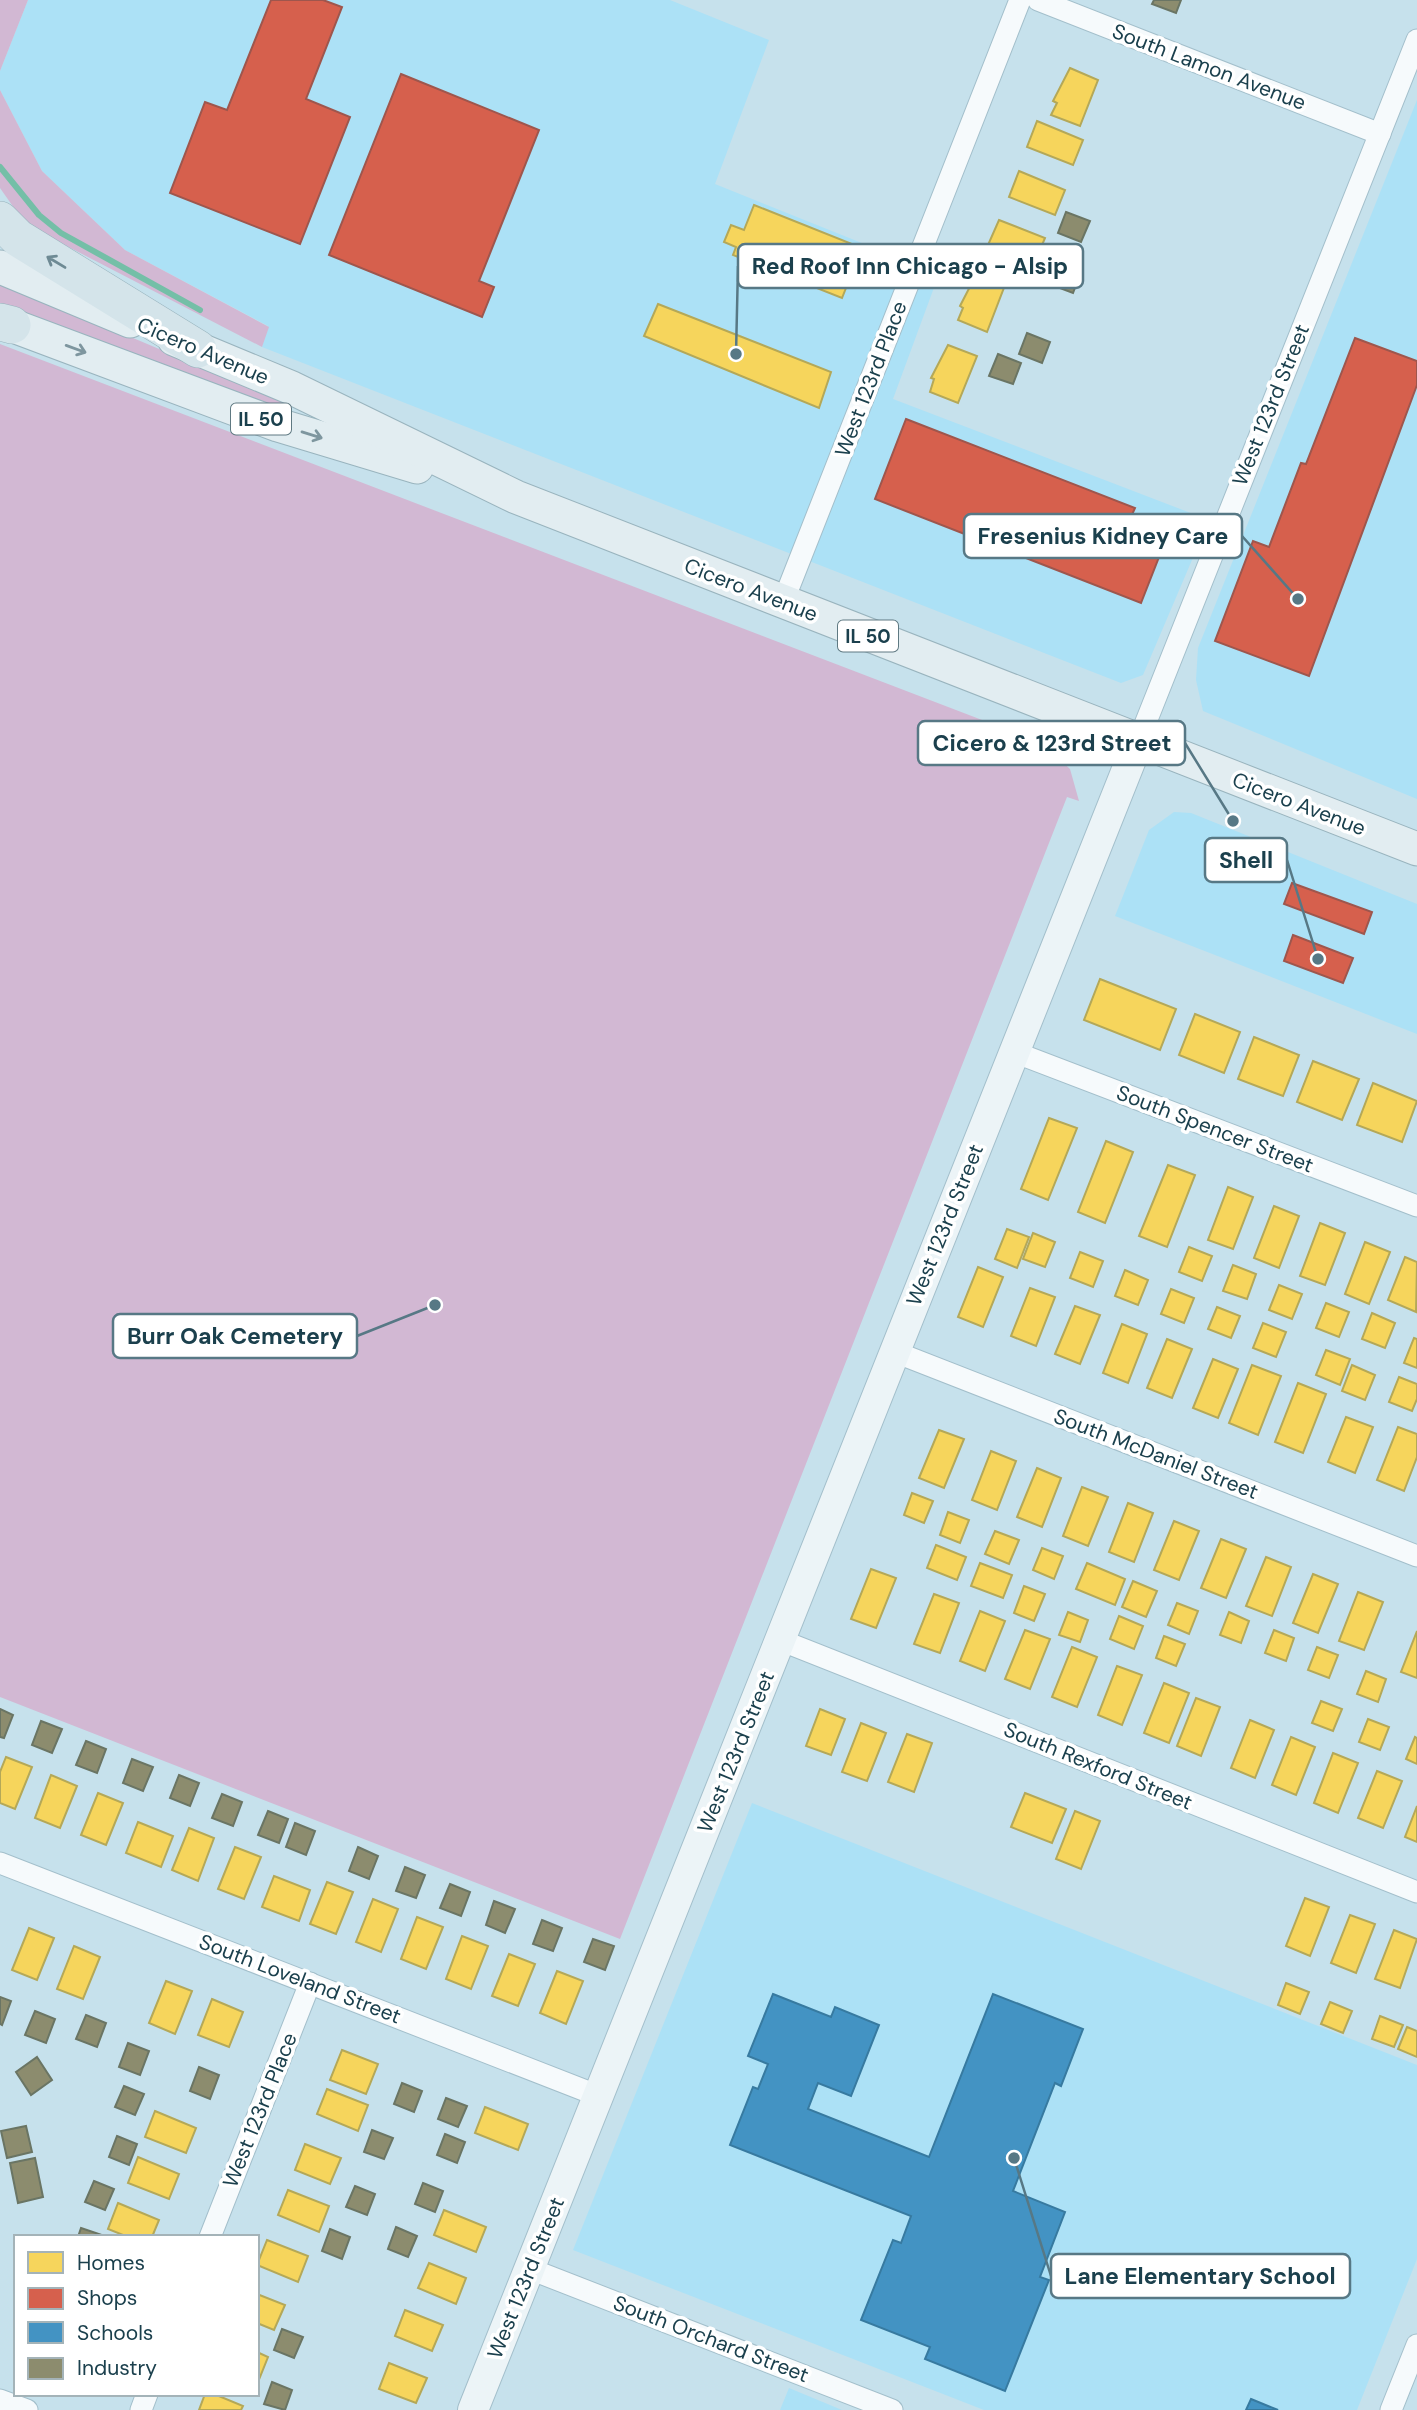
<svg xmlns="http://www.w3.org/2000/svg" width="1417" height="2410" font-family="'DM Sans',sans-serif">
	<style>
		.built { fill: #ace1f6 }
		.green { fill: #d2b8d3 }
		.homes { fill: #f6d55c; stroke: #b4a858; stroke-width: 2 }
		.shops { fill: #d6604d; stroke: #9e564d; stroke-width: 2 }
		.schools { fill: #4393c3; stroke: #377aa0; stroke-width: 2 }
		.industry { fill: #8c8c6e; stroke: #6a7564; stroke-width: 2 }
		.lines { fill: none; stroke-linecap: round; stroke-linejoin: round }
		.stream { stroke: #74bfa7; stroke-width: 6 }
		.street-casing { stroke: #a3bfcb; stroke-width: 23 }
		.secondary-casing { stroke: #a3bfcb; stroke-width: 32 }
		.primary-casing { stroke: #99b4be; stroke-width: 35 }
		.highway-casing { stroke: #99b4be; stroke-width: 38 }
		.street { stroke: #f6fafc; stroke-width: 21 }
		.secondary { stroke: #ecf4f7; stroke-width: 30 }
		.primary { stroke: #e2edf1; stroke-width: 33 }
		.highway { stroke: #d4e4ea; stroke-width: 37 }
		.oneway { stroke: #6e8a94 }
		.oneway2 { stroke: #7e969f }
		.labels { text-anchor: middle; stroke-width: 7; stroke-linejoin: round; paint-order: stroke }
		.shield { fill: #fff; stroke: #5f7982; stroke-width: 2 }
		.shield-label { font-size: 19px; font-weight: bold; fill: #1b404d }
		.street-label { font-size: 21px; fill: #1b404d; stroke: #fff }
		.leader { fill: none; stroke: #577885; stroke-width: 2.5 }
		.callout-dot { fill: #577885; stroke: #fff; stroke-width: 2.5 }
		.callout { fill: #fff; stroke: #577885; stroke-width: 2.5 }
		.callout-label { font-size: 23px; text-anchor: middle; font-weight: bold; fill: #1b404d }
	</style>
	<rect width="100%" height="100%" fill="#c6e1ec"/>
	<!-- built -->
	<g class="built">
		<path d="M28,0H670L769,40L715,184L939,274L893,399L1209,520L1143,675L1121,683L262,347L268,326L125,250L42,171L0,90V71Z"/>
		<path d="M1417,100V799L1203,711L1196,680L1198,648Z"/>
		<path d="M1174,812L1191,813L1417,904V1034L1115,916L1149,830Z"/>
		<path d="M752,1803L1417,2065V2259L1357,2410H984L573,2250Z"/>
		<path d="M789,2388L842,2410H780Z"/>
	</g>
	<!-- green -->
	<g class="green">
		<path d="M0,0H28L0,71Z"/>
		<path d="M0,90L42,171L125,250L269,327L262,347L26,225L0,188Z"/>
		<path d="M0,282L292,405L286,417L0,303Z"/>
		<path d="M0,344L1042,743L1070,769L1079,801L1067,797L620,1939L0,1697Z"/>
	</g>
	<!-- homes -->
	<g class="homes">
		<path d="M1070,68L1098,80L1080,126L1051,115L1057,103L1053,101Z"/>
		<path d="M1037,121L1083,140L1073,165L1027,147Z"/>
		<path d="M1019,171L1065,190L1055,215L1009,197Z"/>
		<path d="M754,205L862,248L842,298L733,255L736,247L724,242L731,225L744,230Z"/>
		<path d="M999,220L1045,238L1034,264L988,245Z"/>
		<path d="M977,273L1005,285L987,332L958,320L963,308L960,306Z"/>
		<path d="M658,304L831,372L819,408L644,336Z"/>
		<path d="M948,345L977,356L958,403L930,392L934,379L931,378Z"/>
		<path d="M1100,979L1176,1009L1160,1050L1084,1020Z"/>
		<path d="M1195,1014L1240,1032L1224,1073L1179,1055Z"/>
		<path d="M1254,1037L1299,1055L1283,1096L1238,1079Z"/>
		<path d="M1313,1061L1359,1079L1342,1120L1297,1102Z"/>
		<path d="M1373,1083L1417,1101L1402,1142L1357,1125Z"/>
		<path d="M1049,1118L1077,1128L1048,1200L1021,1189Z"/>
		<path d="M1106,1141L1133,1152L1105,1223L1078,1212Z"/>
		<path d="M1168,1165L1195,1175L1167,1247L1139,1236Z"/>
		<path d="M1228,1187L1253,1197L1233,1249L1208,1240Z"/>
		<path d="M1274,1206L1299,1216L1279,1268L1254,1258Z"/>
		<path d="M1320,1223L1345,1233L1325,1285L1300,1276Z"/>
		<path d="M1007,1229L1029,1237L1017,1268L995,1259Z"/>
		<path d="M1033,1233L1055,1242L1045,1267L1023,1259Z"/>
		<path d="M1365,1242L1390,1252L1369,1304L1345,1294Z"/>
		<path d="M1189,1247L1212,1256L1202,1281L1179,1272Z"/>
		<path d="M1080,1252L1103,1261L1093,1287L1070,1278Z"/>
		<path d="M1405,1257L1417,1262L1416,1312L1388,1300Z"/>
		<path d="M1233,1265L1256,1274L1247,1299L1223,1291Z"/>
		<path d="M978,1267L1003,1277L983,1327L958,1317Z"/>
		<path d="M1125,1270L1148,1280L1138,1305L1115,1296Z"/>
		<path d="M1279,1285L1302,1294L1292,1319L1269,1310Z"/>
		<path d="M1030,1288L1055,1297L1036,1346L1011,1336Z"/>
		<path d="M1171,1289L1194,1298L1184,1323L1161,1314Z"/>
		<path d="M1326,1303L1349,1312L1339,1337L1316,1328Z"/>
		<path d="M1075,1306L1100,1315L1080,1364L1055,1354Z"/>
		<path d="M1217,1307L1240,1316L1231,1338L1208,1329Z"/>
		<path d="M1372,1313L1395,1323L1385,1348L1362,1339Z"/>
		<path d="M1263,1323L1286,1332L1276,1357L1253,1348Z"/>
		<path d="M1122,1324L1147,1334L1128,1383L1103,1373Z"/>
		<path d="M1414,1338L1417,1339V1368L1404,1363Z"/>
		<path d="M1167,1339L1192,1349L1172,1398L1147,1388Z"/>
		<path d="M1326,1350L1350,1359L1340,1385L1316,1375Z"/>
		<path d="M1213,1359L1238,1369L1218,1418L1193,1408Z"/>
		<path d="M1252,1365L1281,1376L1258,1435L1229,1423Z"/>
		<path d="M1352,1365L1375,1375L1365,1400L1342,1391Z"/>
		<path d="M1399,1377L1417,1384V1399L1412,1411L1389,1402Z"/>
		<path d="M1298,1383L1326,1394L1303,1453L1275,1442Z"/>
		<path d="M1346,1417L1373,1427L1355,1473L1328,1462Z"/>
		<path d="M1398,1427L1417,1434V1457L1404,1491L1377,1480Z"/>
		<path d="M939,1430L964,1439L944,1488L919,1478Z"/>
		<path d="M991,1451L1016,1461L997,1510L972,1500Z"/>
		<path d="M1037,1468L1061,1478L1042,1527L1017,1517Z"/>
		<path d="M1082,1487L1108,1497L1088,1546L1063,1536Z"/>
		<path d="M912,1493L933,1501L924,1523L904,1515Z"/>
		<path d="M1128,1503L1153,1513L1134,1562L1109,1552Z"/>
		<path d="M948,1512L969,1520L960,1543L940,1535Z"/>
		<path d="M1174,1521L1199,1531L1179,1580L1154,1570Z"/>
		<path d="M995,1531L1019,1540L1009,1564L985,1554Z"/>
		<path d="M1221,1539L1246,1549L1226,1598L1201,1588Z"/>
		<path d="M936,1545L966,1557L957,1580L927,1568Z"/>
		<path d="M1042,1548L1063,1556L1054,1579L1033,1570Z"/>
		<path d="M1266,1557L1291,1567L1272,1616L1246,1606Z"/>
		<path d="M980,1563L1012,1575L1003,1598L971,1586Z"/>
		<path d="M1087,1563L1125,1579L1115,1605L1076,1589Z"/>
		<path d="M871,1569L896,1578L876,1628L851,1619Z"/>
		<path d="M1313,1574L1338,1584L1318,1633L1293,1623Z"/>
		<path d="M1133,1581L1157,1591L1146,1617L1122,1607Z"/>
		<path d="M1024,1586L1045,1594L1034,1621L1014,1613Z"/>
		<path d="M1358,1592L1383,1602L1364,1650L1339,1641Z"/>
		<path d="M934,1594L959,1603L940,1653L914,1644Z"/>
		<path d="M1177,1603L1198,1611L1189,1634L1168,1625Z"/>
		<path d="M980,1611L1005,1621L985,1671L960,1661Z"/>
		<path d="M1068,1612L1088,1620L1080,1642L1059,1635Z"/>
		<path d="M1229,1612L1249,1621L1241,1643L1220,1635Z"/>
		<path d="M1119,1616L1143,1626L1134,1649L1110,1639Z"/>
		<path d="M1025,1630L1050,1639L1030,1689L1005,1679Z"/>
		<path d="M1274,1630L1294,1638L1286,1661L1265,1653Z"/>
		<path d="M1417,1631V1678L1401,1672Z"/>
		<path d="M1164,1636L1185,1644L1176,1666L1156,1658Z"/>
		<path d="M1072,1647L1097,1657L1077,1707L1052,1697Z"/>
		<path d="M1317,1647L1338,1655L1329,1678L1308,1670Z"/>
		<path d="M1117,1666L1142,1675L1122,1725L1098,1715Z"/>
		<path d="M1366,1671L1386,1679L1378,1702L1357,1694Z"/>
		<path d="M1164,1683L1189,1693L1169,1743L1144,1733Z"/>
		<path d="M1196,1698L1220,1707L1201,1756L1177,1746Z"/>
		<path d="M1321,1701L1342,1709L1333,1731L1312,1723Z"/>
		<path d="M820,1709L845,1719L831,1755L806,1746Z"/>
		<path d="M1368,1719L1389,1727L1380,1750L1359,1742Z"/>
		<path d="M1250,1720L1274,1730L1255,1778L1231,1768Z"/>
		<path d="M861,1723L886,1733L867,1781L842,1772Z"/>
		<path d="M907,1734L932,1743L914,1792L888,1782Z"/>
		<path d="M1291,1737L1315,1747L1296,1795L1272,1785Z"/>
		<path d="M1415,1737L1417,1738V1764L1406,1759Z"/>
		<path d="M1333,1753L1358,1763L1338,1813L1314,1803Z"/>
		<path d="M6,1757L32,1767L15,1809L0,1803V1772Z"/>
		<path d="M1377,1771L1402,1781L1383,1828L1358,1818Z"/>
		<path d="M51,1775L77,1786L60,1828L35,1818Z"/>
		<path d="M98,1793L123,1803L106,1845L81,1835Z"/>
		<path d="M1025,1793L1066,1809L1052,1843L1011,1827Z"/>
		<path d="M1417,1806V1842L1405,1837Z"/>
		<path d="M1075,1811L1100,1821L1081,1869L1056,1859Z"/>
		<path d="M138,1822L173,1836L161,1867L126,1853Z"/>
		<path d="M189,1828L214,1838L198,1881L172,1870Z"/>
		<path d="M235,1847L261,1857L244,1899L218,1889Z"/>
		<path d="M274,1876L310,1890L299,1921L262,1907Z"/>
		<path d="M327,1882L353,1892L336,1934L310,1924Z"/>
		<path d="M1305,1898L1329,1907L1310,1956L1286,1946Z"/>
		<path d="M373,1899L398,1909L381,1952L356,1942Z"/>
		<path d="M1350,1915L1375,1924L1356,1973L1331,1963Z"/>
		<path d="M417,1917L443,1927L426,1969L401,1959Z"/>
		<path d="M29,1928L54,1938L37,1980L12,1970Z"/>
		<path d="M1394,1930L1417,1939L1400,1988L1375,1979Z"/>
		<path d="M462,1936L488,1946L471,1989L446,1979Z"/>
		<path d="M74,1946L100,1957L83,1999L57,1989Z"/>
		<path d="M509,1954L535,1964L518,2006L492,1996Z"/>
		<path d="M557,1971L583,1981L566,2024L540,2013Z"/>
		<path d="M166,1981L192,1991L175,2034L149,2023Z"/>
		<path d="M1286,1983L1309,1992L1300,2014L1278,2005Z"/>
		<path d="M212,1999L243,2012L229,2047L198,2035Z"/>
		<path d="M1330,2002L1352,2011L1343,2033L1321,2024Z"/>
		<path d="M1380,2016L1403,2025L1394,2047L1372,2039Z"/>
		<path d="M1407,2027L1417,2031V2057L1398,2049Z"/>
		<path d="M342,2050L378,2064L366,2094L330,2080Z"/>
		<path d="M327,2089L368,2105L358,2131L317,2114Z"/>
		<path d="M485,2107L528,2124L518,2150L475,2133Z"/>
		<path d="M155,2111L196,2128L186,2153L145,2137Z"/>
		<path d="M305,2144L341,2158L330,2184L295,2170Z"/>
		<path d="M138,2157L179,2174L169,2199L128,2183Z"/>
		<path d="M288,2190L329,2206L319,2232L278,2215Z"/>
		<path d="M118,2203L159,2220L152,2237H128L108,2229Z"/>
		<path d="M444,2210L486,2227L476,2252L434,2235Z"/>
		<path d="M267,2240L308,2256L298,2282L257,2265Z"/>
		<path d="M429,2263L466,2278L456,2304L418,2288Z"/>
		<path d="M257,2294L285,2305L274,2330L257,2323Z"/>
		<path d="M405,2310L443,2325L432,2351L395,2336Z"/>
		<path d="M257,2352L268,2357L258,2382H257Z"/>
		<path d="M389,2363L427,2378L416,2403L379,2389Z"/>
		<path d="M205,2394H214L243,2406L241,2410H199Z"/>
	</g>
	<!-- shops -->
	<g class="shops">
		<path d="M271,0H323L342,7L306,99L350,117L300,244L170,193L205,102L227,110Z"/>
		<path d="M401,74L539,130L479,281L494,287L482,317L329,255Z"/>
		<path d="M1355,338L1417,361V385L1309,676L1215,641L1253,541L1269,547L1301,463L1306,464Z"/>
		<path d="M906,419L1135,508L1130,519L1168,534L1141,603L875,499Z"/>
		<path d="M1292,883L1372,912L1364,934L1284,904Z"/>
		<path d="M1293,935L1353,958L1343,983L1284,961Z"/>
	</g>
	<!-- schools -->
	<g class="schools">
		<path d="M773,1994L831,2017L835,2007L879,2025L851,2096L818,2083L808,2109L929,2157L993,1994L1083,2029L1061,2086L1055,2083L1013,2191L1065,2212L1040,2277L1049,2280L1005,2391L925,2359L930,2347L861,2320L893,2240L901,2243L911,2216L730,2145L753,2087L758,2089L768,2064L748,2056Z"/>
		<path d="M1251,2399L1278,2410H1246Z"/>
	</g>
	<!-- industry -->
	<g class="industry">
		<path d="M1154,0H1181L1176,13L1152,4Z"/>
		<path d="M1066,212L1090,221L1081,242L1058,233Z"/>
		<path d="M1057,263L1081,272L1073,293L1049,284Z"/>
		<path d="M1027,333L1050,342L1042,363L1019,354Z"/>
		<path d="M998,354L1021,363L1013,384L989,376Z"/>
		<path d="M0,1709L13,1715L4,1738L0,1737Z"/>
		<path d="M41,1721L62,1729L52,1753L32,1745Z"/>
		<path d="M86,1741L106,1749L97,1773L76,1765Z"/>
		<path d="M132,1759L153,1767L143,1791L123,1783Z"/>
		<path d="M179,1775L199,1783L190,1806L170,1798Z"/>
		<path d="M222,1794L242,1802L233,1826L212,1818Z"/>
		<path d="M268,1811L288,1819L279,1843L258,1835Z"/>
		<path d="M295,1823L315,1831L306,1855L286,1847Z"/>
		<path d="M358,1847L378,1856L369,1879L349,1871Z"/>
		<path d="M405,1867L425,1875L416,1898L396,1891Z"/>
		<path d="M450,1884L470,1892L461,1916L440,1908Z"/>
		<path d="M494,1901L515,1909L505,1933L486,1925Z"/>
		<path d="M542,1920L562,1928L553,1951L533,1944Z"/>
		<path d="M593,1939L614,1946L605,1970L584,1962Z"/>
		<path d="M0,1997L11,2001L2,2025L0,2024Z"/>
		<path d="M35,2011L55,2019L46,2043L25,2035Z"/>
		<path d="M86,2015L106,2023L97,2047L76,2039Z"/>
		<path d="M128,2043L149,2051L140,2075L119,2067Z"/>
		<path d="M37,2057L52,2080L31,2095L16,2072Z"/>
		<path d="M199,2067L219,2075L210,2099L190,2091Z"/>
		<path d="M402,2083L422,2091L414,2112L394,2104Z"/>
		<path d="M124,2086L144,2094L135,2115L115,2107Z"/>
		<path d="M446,2098L467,2106L458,2127L438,2119Z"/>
		<path d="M26,2126L32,2152L7,2158L1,2131Z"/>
		<path d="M372,2130L393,2138L384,2159L364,2152Z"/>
		<path d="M445,2134L465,2142L457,2163L437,2155Z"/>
		<path d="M117,2136L137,2144L129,2165L109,2157Z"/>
		<path d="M35,2158L43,2197L18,2203L10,2163Z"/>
		<path d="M94,2181L114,2189L105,2210L85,2202Z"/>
		<path d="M423,2183L443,2191L435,2212L415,2204Z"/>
		<path d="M355,2186L375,2194L367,2215L346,2207Z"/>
		<path d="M396,2227L417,2236L408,2257L388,2249Z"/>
		<path d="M81,2228L102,2235L101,2237H78Z"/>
		<path d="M330,2229L350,2237L342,2259L322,2251Z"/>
		<path d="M282,2329L303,2337L294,2358L274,2350Z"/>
		<path d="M272,2382L292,2390L285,2410L264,2404Z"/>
	</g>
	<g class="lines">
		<!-- stream -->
		<path class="stream" d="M0,167L39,215L61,233L200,310"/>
		<!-- street casing -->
		<g class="street-casing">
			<g id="street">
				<path d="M1038,0L1380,134"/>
				<path d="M783,602L1020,0"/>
				<path d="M1138,742L1417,40"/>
				<path d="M1014,1052L1417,1206"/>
				<path d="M895,1352L1417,1556"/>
				<path d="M780,1640L1417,1892"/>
				<path d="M0,1863L599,2096"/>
				<path d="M210,2237L310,1983"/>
				<path d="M530,2269L892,2410"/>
				<path d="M0,2400L27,2410"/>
				<path d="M141,2410L147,2394"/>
				<path d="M1391,2410L1417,2345"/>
			</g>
		</g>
		<!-- secondary casing -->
		<g class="secondary-casing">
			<path id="secondary" d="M473,2410L1138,742"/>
		</g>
		<!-- primary casing -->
		<g class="primary-casing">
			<g id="primary">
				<path d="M0,267L130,321"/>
				<path d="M0,321L278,425L417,467"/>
				<path d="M174,339L292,388L516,497L1417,849"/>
			</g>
		</g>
		<!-- highway casing -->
		<g class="highway-casing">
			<g id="highway">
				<path d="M0,220L18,238L198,349"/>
				<path d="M0,322L12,325"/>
			</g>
		</g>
		<!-- street -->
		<use href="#street" class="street"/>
		<!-- secondary -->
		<use href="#secondary" class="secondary"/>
		<!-- primary -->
		<use href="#primary" class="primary"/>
		<!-- highway -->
		<use href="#highway" class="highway"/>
	</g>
	<!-- one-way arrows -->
	<defs><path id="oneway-shaft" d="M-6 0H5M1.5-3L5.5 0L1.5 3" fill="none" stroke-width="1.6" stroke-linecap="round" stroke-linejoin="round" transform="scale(1.75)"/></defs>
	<use class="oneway" href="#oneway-shaft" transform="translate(56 262) rotate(-149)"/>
	<g class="oneway2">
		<use href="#oneway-shaft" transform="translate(76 349) rotate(20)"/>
		<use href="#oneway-shaft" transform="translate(312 435) rotate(17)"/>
	</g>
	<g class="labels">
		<!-- shield labels -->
		<g class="shield">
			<rect x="231" y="403.5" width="60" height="31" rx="5"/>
			<rect x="838" y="620.5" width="60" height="31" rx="5"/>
		</g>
		<g class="shield-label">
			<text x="261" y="426">IL 50</text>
			<text x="868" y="643">IL 50</text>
		</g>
		<!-- street labels -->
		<g class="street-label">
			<text transform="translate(1209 67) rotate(21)" y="7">South Lamon Avenue</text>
			<text transform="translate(203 351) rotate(23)" y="7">Cicero Avenue</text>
			<text transform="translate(871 379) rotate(-69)" y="7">West 123rd Place</text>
			<text transform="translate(1271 405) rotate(-68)" y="7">West 123rd Street</text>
			<text transform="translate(751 590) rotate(21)" y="7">Cicero Avenue</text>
			<text transform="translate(1299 804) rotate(21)" y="7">Cicero Avenue</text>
			<text transform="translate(1215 1129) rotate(21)" y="7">South Spencer Street</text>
			<text transform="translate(945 1225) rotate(-68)" y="7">West 123rd Street</text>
			<text transform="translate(1156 1454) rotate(21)" y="7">South McDaniel Street</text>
			<text transform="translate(736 1752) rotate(-68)" y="7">West 123rd Street</text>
			<text transform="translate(1098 1766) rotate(22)" y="7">South Rexford Street</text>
			<text transform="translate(300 1979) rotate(21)" y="7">South Loveland Street</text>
			<text transform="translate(260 2110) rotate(-68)" y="7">West 123rd Place</text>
			<text transform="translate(526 2278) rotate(-68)" y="7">West 123rd Street</text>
			<text transform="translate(711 2339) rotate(21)" y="7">South Orchard Street</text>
		</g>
	</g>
	<!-- callouts -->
	<path class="leader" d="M736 354L738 266M1298 599L1242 536M1233 821L1185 743M1318 959L1287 860M435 1305L357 1336M1014 2158L1051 2276"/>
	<g class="callout-dot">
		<circle cx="736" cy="354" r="7"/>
		<circle cx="1298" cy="599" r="7"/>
		<circle cx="1233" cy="821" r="7"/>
		<circle cx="1318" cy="959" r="7"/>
		<circle cx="435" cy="1305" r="7"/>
		<circle cx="1014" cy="2158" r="7"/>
	</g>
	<g class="callout">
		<rect x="738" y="244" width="345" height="44" rx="7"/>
		<rect x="964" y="514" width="278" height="44" rx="7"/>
		<rect x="918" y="721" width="267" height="44" rx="7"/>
		<rect x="1205" y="838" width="82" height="44" rx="7"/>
		<rect x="113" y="1314" width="244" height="44" rx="7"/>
		<rect x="1051" y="2254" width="299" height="44" rx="7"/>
	</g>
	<g class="callout-label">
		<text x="910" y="274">Red Roof Inn Chicago - Alsip</text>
		<text x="1103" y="544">Fresenius Kidney Care</text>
		<text x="1052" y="751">Cicero &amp; 123rd Street</text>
		<text x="1246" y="868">Shell</text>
		<text x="235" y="1344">Burr Oak Cemetery</text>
		<text x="1200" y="2284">Lane Elementary School</text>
	</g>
	<!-- legend -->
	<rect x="14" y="2235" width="245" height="161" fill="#ffffff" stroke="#a4b3b8" stroke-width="2"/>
	<rect x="28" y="2252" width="35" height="21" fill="#f6d55c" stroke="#a4b3b8" stroke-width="2"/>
	<text x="77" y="2270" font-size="21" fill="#1b404d">Homes</text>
	<rect x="28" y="2288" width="35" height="21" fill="#d6604d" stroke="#a4b3b8" stroke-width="2"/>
	<text x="77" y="2305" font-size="21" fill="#1b404d">Shops</text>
	<rect x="28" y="2322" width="35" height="21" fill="#4393c3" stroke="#a4b3b8" stroke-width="2"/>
	<text x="77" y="2340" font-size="21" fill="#1b404d">Schools</text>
	<rect x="28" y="2358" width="35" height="21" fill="#8c8c6e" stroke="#a4b3b8" stroke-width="2"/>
	<text x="77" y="2375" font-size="21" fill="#1b404d">Industry</text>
</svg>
